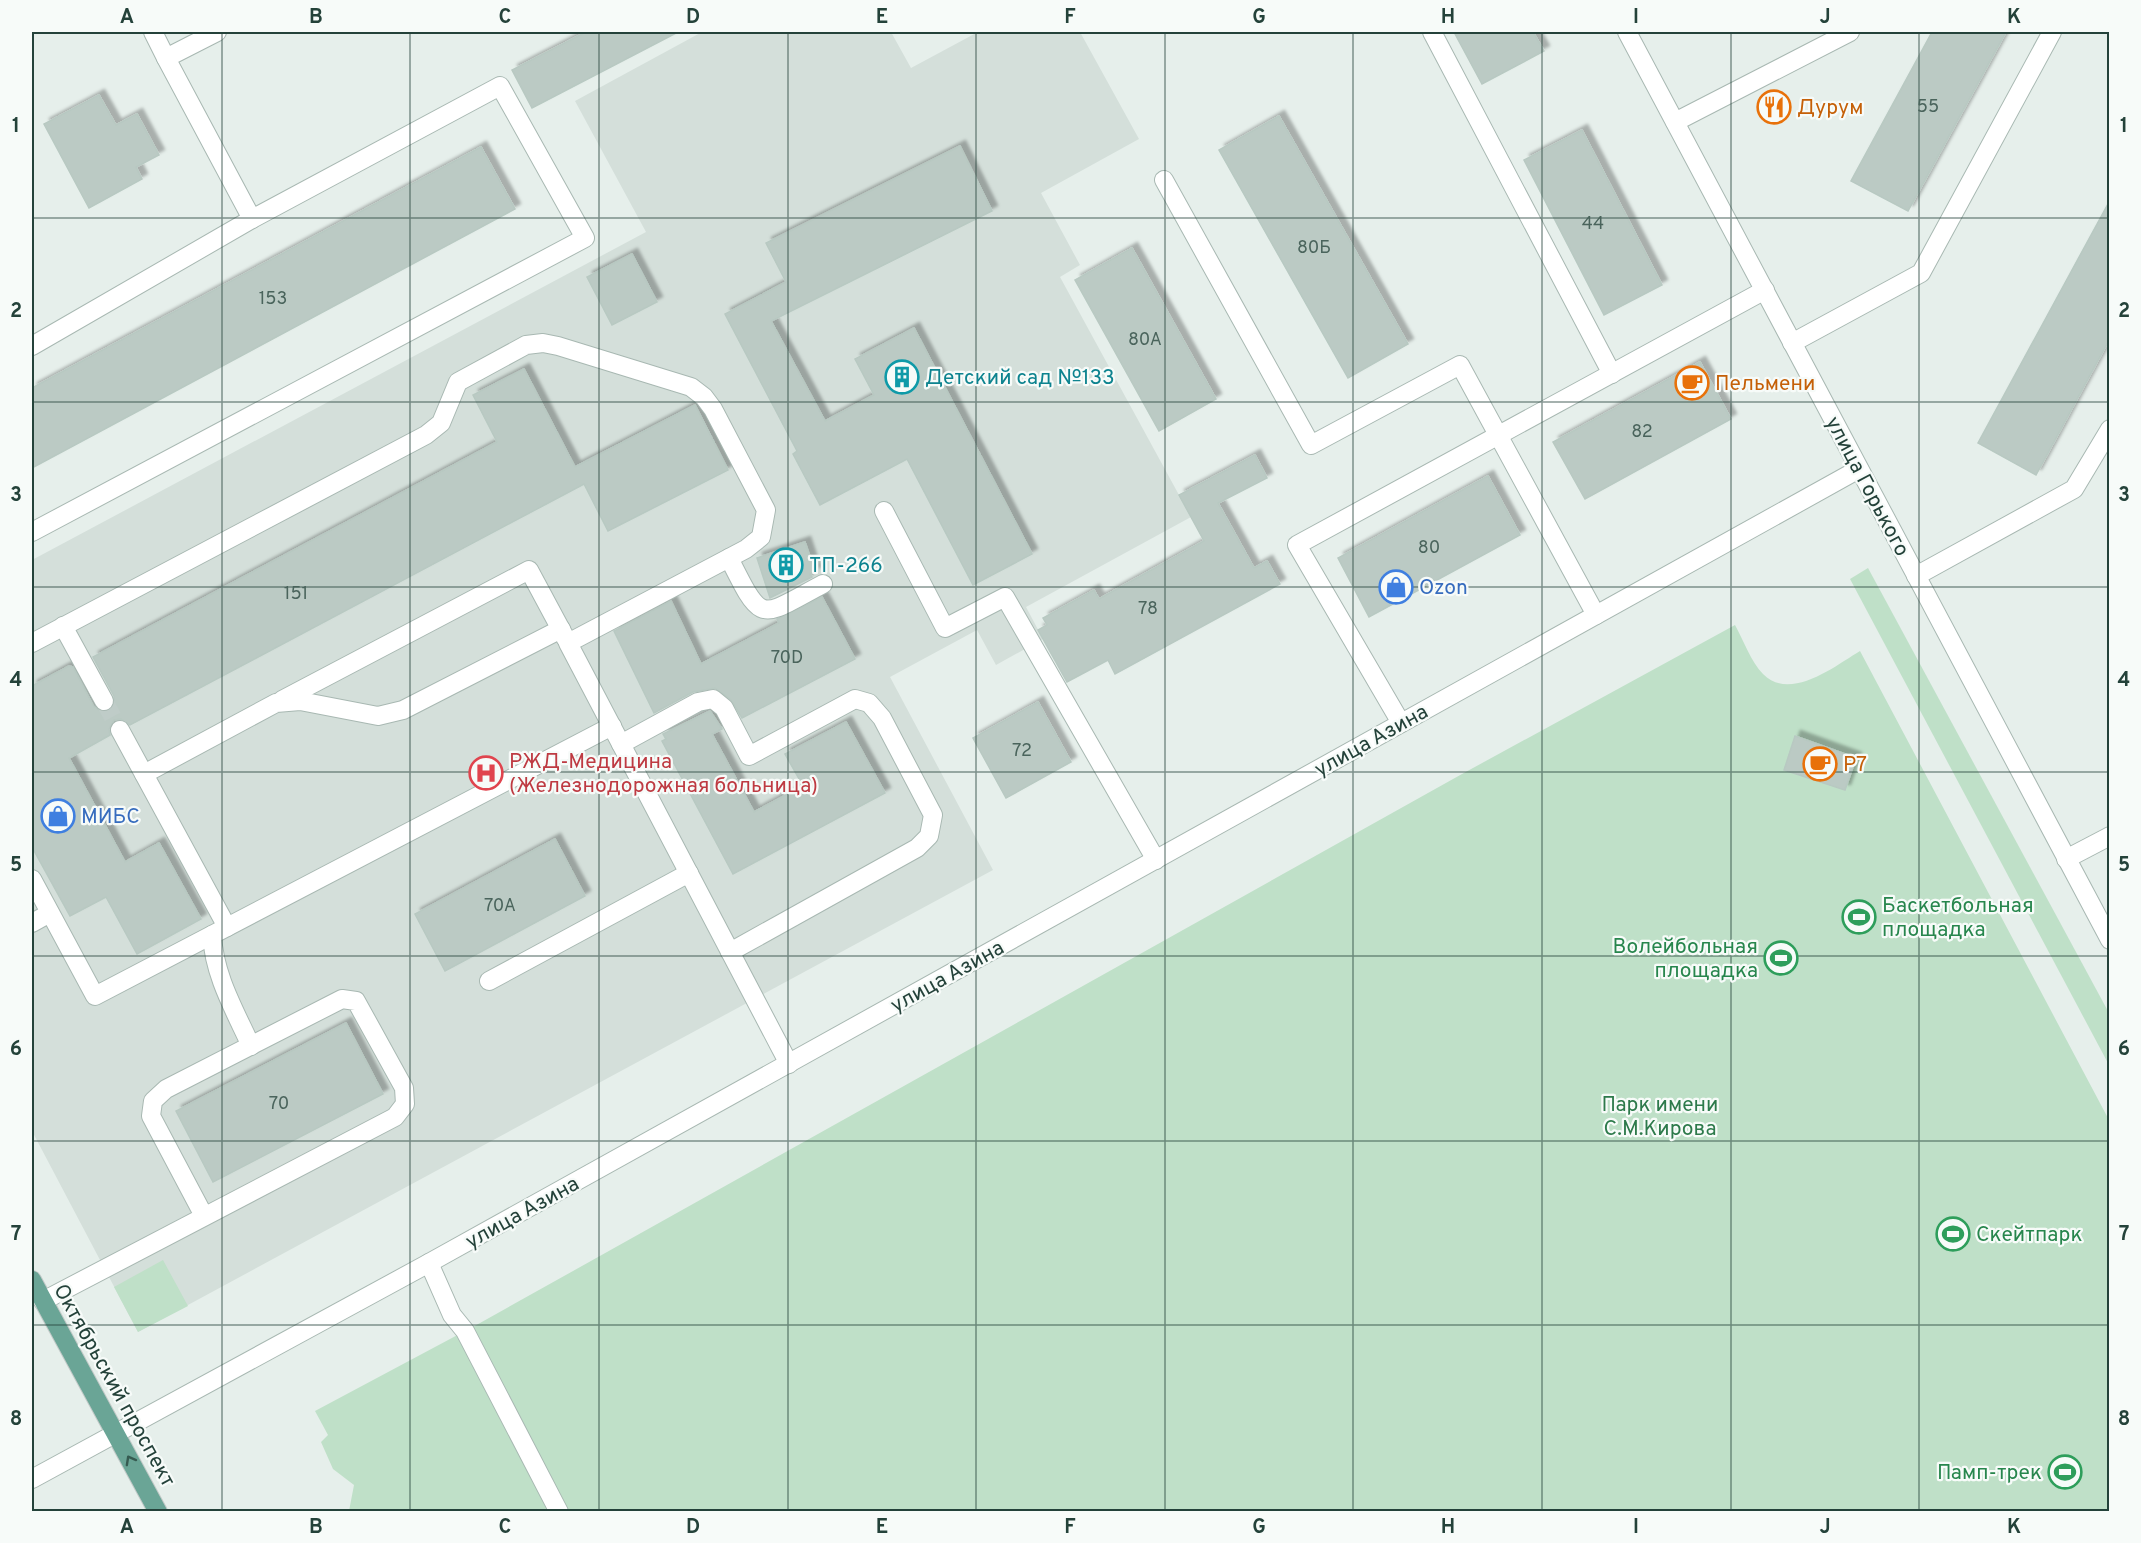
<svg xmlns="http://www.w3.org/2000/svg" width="2141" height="1543" font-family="Overpass,sans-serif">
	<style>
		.built { fill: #d4dfda }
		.green { fill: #bfe0c8 }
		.building { fill: #bbcac4; stroke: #b8c9c2; stroke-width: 1.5; filter: url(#shadow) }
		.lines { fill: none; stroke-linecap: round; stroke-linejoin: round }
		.minor-tunnel { stroke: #bfccc8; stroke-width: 18; stroke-dasharray: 18 9; stroke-linecap: butt }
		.minor-casing { stroke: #a8b8b2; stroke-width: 20 }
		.major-casing { stroke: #c2cac8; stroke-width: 20 }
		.minor { stroke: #fff; stroke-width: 18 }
		.major { stroke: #6aa596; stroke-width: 18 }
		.oneway { stroke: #365b51 }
		.grid { fill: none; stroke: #24423a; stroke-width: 1.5; stroke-opacity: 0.55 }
		.labels { text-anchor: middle; stroke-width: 4.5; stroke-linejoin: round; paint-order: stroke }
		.number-label { font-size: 18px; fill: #4a645c }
		.food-label { font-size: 21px; fill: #c56008; stroke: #f7fbf9; text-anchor: start }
		.culture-label { font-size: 21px; fill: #0d838f; stroke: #f7fbf9; text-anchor: start }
		.street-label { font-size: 21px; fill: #24423a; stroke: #f7fbf9 }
		.shop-label { font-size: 21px; fill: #366cbe; stroke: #f7fbf9; text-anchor: start }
		.health-label { font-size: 21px; fill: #be3a42; stroke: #f7fbf9; text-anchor: start }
		.leisure-label { font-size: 21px; fill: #27864d; stroke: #f7fbf9; text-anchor: start }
		.park-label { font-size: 21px; fill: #2d7a4b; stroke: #f7fbf9 }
		.neatline { fill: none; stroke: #24423a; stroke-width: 2 }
		.grid-label { font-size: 20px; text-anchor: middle; font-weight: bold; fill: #24423a }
	</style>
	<defs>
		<filter id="shadow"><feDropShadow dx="5.5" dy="-5.5" stdDeviation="1.5" flood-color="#0004"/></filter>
	</defs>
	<rect width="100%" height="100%" fill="#e6efeb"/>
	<!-- built -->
	<path class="built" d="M702,32H891L911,68L978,32H1080L1139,139L1041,193L1080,265L1060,277L1191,517L1026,607L1043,639L996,665L977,630L890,677L993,870L138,1332L32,1131V560L646,232L575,101Z"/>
	<!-- green -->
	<g class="green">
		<path d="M1868,568L2109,1013V1065L1850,579Z"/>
		<path d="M1735,625C1743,639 1751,662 1763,674C1790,702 1835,666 1860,651L2109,1120V1511H349L354,1485L333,1469L321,1442L328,1435L315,1411L480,1323L1462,774Z"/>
		<path d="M163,1260L188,1306L138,1332L114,1287Z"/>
	</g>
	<!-- building -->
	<g class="building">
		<path d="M586,32H678L532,108L512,70Z"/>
		<path d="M1454,32H1533L1544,51L1482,84Z"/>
		<path d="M1932,32H2006L1908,211L1851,181Z"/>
		<path d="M99,95L116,125L137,114L159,155L136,167L142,179L89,208L44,124Z"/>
		<path d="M1279,116L1408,344L1348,378L1219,150Z"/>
		<path d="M1582,130L1662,285L1604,315L1524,160Z"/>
		<path d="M960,146L992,211L771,321L825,421L874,395L855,359L914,328L1032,554L973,585L907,459L820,505L793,454L797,451L725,314L786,282L766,243Z"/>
		<path d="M481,147L515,209L32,468V388Z"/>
		<path d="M2109,202V340L2036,475L1978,443Z"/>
		<path d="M1132,248L1216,399L1159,431L1075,280Z"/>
		<path d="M632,254L657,302L612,325L587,277Z"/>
		<path d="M1700,362L1731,419L1585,499L1553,442Z"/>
		<path d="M524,369L575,467L695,405L728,470L608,531L584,484L130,725L121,719L114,720L109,729L110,735L69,758L125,862L159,843L201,919L137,954L106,897L70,916L32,847V686L69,666L73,667L94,707L103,712L110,711L114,706V696L93,657L497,442L473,395Z"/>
		<path d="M1255,455L1267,478L1218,503L1254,568L1267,561L1280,584L1115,674L1108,660L1067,682L1038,630L1047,625L1043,618L1094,590L1099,599L1204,541L1179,495Z"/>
		<path d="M1488,476L1520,535L1369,617L1338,558Z"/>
		<path d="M805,542L815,572L810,574L812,577L770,598L757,558Z"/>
		<path d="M822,597L855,659L742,718L731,700L715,688L693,692L654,713L614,631L671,601L701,664L779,623L777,619Z"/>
		<path d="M1038,702L1071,762L1006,798L973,738Z"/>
		<path d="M710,711L722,729L712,734L754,812L803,786L785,754L846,722L885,793L733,874L662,741L666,739L663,734Z"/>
		<path d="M1795,736L1856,758L1845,790L1784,770Z"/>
		<path d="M555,839L585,896L445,971L415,914Z"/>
		<path d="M346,1023L383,1094L213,1182L176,1111Z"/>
	</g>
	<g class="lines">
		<!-- minor-tunnel -->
		<path class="minor-tunnel" d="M104,701L120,730"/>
		<!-- minor casing -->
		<g class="minor-casing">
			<g id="minor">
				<path d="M153,32L166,58L217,32"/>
				<path d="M1432,32L1612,374"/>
				<path d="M1627,32L2110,940"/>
				<path d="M1675,122L1850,32"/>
				<path d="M1164,180L1311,445L1460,365L1596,615"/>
				<path d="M1792,343L1921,273L2052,32"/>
				<path d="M32,346L252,219"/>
				<path d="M884,511L945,628L1005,597L1156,860"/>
				<path d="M32,532L585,238L500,86L252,219L166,58"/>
				<path d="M729,558C763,626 759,618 823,584"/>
				<path d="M1916,576L2074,489L2110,429"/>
				<path d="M63,626L104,701"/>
				<path d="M32,643L426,435L441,423L458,382L526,345L543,343L558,346L691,387L704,397L713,409L766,510L761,537L746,549L568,643L789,1064"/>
				<path d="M282,700L529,570L566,639"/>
				<path d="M1401,723L1297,545L1765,290"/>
				<path d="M120,730L227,927"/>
				<path d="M621,744L698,702L713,699L724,708L749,756L855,699L869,703L882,718L933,815L929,836L917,848L730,952"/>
				<path d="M144,774L276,703L300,701L378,716L403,710L561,629"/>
				<path d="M2066,859L2110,836"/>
				<path d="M32,879L95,996L612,726"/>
				<path d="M32,923L50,913"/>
				<path d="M212,935C214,975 234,1009 251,1046"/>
				<path d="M489,981L689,873"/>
				<path d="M429,1263L452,1315L465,1331L559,1512"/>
				<path d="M43,1301L395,1117L405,1104L404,1088L356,1001L342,999L166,1089L153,1101L151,1116L204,1216"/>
				<path d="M32,1479L429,1263L1859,469"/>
			</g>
		</g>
		<!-- major casing -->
		<g class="major-casing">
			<path id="major" d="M32,1280L158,1512"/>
		</g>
		<!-- minor -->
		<use href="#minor" class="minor"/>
		<!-- major -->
		<use href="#major" class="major"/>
	</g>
	<!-- one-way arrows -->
	<defs><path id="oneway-chevron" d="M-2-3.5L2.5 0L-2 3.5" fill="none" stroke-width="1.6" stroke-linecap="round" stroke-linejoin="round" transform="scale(1.5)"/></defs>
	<use class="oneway" href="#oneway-chevron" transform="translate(130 1460) rotate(-119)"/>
	<!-- grid -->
	<path class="grid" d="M222,32V1512M410,32V1512M599,32V1512M788,32V1512M976,32V1512M1165,32V1512M1353,32V1512M1542,32V1512M1731,32V1512M1919,32V1512M32,218H2110M32,402H2110M32,587H2110M32,772H2110M32,956H2110M32,1141H2110M32,1325H2110"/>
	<!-- icons -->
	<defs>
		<g id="restaurant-ring" transform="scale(1.725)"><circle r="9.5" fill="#f7fbf9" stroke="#e8710a" stroke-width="1.5"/><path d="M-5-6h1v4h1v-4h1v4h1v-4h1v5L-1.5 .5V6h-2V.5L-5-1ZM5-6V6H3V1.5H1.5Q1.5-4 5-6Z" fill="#e8710a"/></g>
		<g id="building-ring" transform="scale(1.725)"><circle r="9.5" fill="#f7fbf9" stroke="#0f9aa8" stroke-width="1.5"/><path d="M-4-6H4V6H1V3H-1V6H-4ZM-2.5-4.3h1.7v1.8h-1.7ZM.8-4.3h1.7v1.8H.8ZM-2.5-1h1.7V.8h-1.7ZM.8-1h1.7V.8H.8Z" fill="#0f9aa8"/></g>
		<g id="cafe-ring" transform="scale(1.725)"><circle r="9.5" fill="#f7fbf9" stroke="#e8710a" stroke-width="1.5"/><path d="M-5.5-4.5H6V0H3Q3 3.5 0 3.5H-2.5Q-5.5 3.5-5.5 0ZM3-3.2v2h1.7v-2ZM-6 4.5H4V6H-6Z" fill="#e8710a"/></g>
		<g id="shop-ring" transform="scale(1.725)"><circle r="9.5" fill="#f7fbf9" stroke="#3f7fe0" stroke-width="1.5"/><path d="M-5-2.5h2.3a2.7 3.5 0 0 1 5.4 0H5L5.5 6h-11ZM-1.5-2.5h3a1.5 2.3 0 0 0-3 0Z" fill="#3f7fe0"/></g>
		<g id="hospital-ring" transform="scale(1.725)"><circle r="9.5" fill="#f7fbf9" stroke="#e0444e" stroke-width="1.5"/><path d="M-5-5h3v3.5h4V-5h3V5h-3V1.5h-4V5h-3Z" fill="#e0444e"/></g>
		<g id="stadium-ring" transform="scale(1.725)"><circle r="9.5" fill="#f7fbf9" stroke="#2e9e5b" stroke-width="1.5"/><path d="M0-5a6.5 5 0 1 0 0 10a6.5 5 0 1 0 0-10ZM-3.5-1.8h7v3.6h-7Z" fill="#2e9e5b"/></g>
	</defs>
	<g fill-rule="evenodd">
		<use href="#restaurant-ring" x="1774" y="107"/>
		<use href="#building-ring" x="902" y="377"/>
		<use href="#cafe-ring" x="1692" y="383"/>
		<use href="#building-ring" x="786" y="565"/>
		<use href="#shop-ring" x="1396" y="587"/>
		<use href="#cafe-ring" x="1820" y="764"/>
		<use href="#hospital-ring" x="486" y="773"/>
		<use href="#shop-ring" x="58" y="816"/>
		<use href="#stadium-ring" x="1859" y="917"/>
		<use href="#stadium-ring" x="1781" y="958"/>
		<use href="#stadium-ring" x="1953" y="1234"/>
		<use href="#stadium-ring" x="2065" y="1472"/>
	</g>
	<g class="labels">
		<!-- number labels -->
		<g class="number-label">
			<text x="1928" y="112">55</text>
			<text x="1593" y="229">44</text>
			<text x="1314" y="253">80Б</text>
			<text x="273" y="304">153</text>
			<text x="1145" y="345">80А</text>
			<text x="1642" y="437">82</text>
			<text x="1429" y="553">80</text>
			<text x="296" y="599">151</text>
			<text x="1148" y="614">78</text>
			<text x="787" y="663">70D</text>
			<text x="1022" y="756">72</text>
			<text x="500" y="911">70А</text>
			<text x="279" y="1109">70</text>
		</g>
		<!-- food labels -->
		<g class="food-label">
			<text x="1797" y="114">Дурум</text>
			<text x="1715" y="390">Пельмени</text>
			<text x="1843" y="771">Р7</text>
		</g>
		<!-- culture labels -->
		<g class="culture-label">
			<text x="925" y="384">Детский сад №133</text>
			<text x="809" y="572">ТП-266</text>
		</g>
		<!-- street labels -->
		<g class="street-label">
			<text transform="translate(1868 486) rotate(62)" y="7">улица Горького</text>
			<text transform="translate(1371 740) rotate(-29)" y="7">улица Азина</text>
			<text transform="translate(947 976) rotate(-29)" y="7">улица Азина</text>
			<text transform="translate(522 1212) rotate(-29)" y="7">улица Азина</text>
			<text transform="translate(115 1385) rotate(61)" y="7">Октябрьский проспект</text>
		</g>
		<!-- shop labels -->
		<g class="shop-label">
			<text x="1419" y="594">Ozon</text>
			<text x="81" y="823">МИБС</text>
		</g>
		<!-- health labels -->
		<g class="health-label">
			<text x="509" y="768">РЖД-Медицина<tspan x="509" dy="24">(Железнодорожная больница)</tspan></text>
		</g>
		<!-- leisure labels -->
		<g class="leisure-label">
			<text x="1882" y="912">Баскетбольная<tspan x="1882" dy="24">площадка</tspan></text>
			<text x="1758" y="953" text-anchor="end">Волейбольная<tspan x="1758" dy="24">площадка</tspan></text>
			<text x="1976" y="1241">Скейтпарк</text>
			<text x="2042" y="1479" text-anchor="end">Памп-трек</text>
		</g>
		<!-- park labels -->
		<g class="park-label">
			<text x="1660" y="1111">Парк имени<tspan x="1660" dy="24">С.М.Кирова</tspan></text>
		</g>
	</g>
	<!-- border -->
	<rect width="2141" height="1543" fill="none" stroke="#f7fbf9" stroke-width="66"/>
	<rect x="33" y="33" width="2075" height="1477" class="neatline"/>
	<g class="grid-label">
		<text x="127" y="23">A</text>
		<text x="316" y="23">B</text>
		<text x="505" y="23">C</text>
		<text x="693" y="23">D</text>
		<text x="882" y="23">E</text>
		<text x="1070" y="23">F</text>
		<text x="1259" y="23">G</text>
		<text x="1448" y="23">H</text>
		<text x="1636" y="23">I</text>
		<text x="1825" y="23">J</text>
		<text x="2014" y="23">K</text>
		<text x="16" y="132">1</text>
		<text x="2124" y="132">1</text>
		<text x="16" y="317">2</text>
		<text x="2124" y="317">2</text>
		<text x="16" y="501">3</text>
		<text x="2124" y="501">3</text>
		<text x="16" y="686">4</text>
		<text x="2124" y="686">4</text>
		<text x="16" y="871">5</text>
		<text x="2124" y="871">5</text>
		<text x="16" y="1055">6</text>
		<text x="2124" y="1055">6</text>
		<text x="16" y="1240">7</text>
		<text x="2124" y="1240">7</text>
		<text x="16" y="1425">8</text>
		<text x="2124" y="1425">8</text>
		<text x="127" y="1533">A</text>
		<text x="316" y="1533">B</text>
		<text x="505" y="1533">C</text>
		<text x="693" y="1533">D</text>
		<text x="882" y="1533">E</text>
		<text x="1070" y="1533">F</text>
		<text x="1259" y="1533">G</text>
		<text x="1448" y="1533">H</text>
		<text x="1636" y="1533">I</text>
		<text x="1825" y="1533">J</text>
		<text x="2014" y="1533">K</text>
	</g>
</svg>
